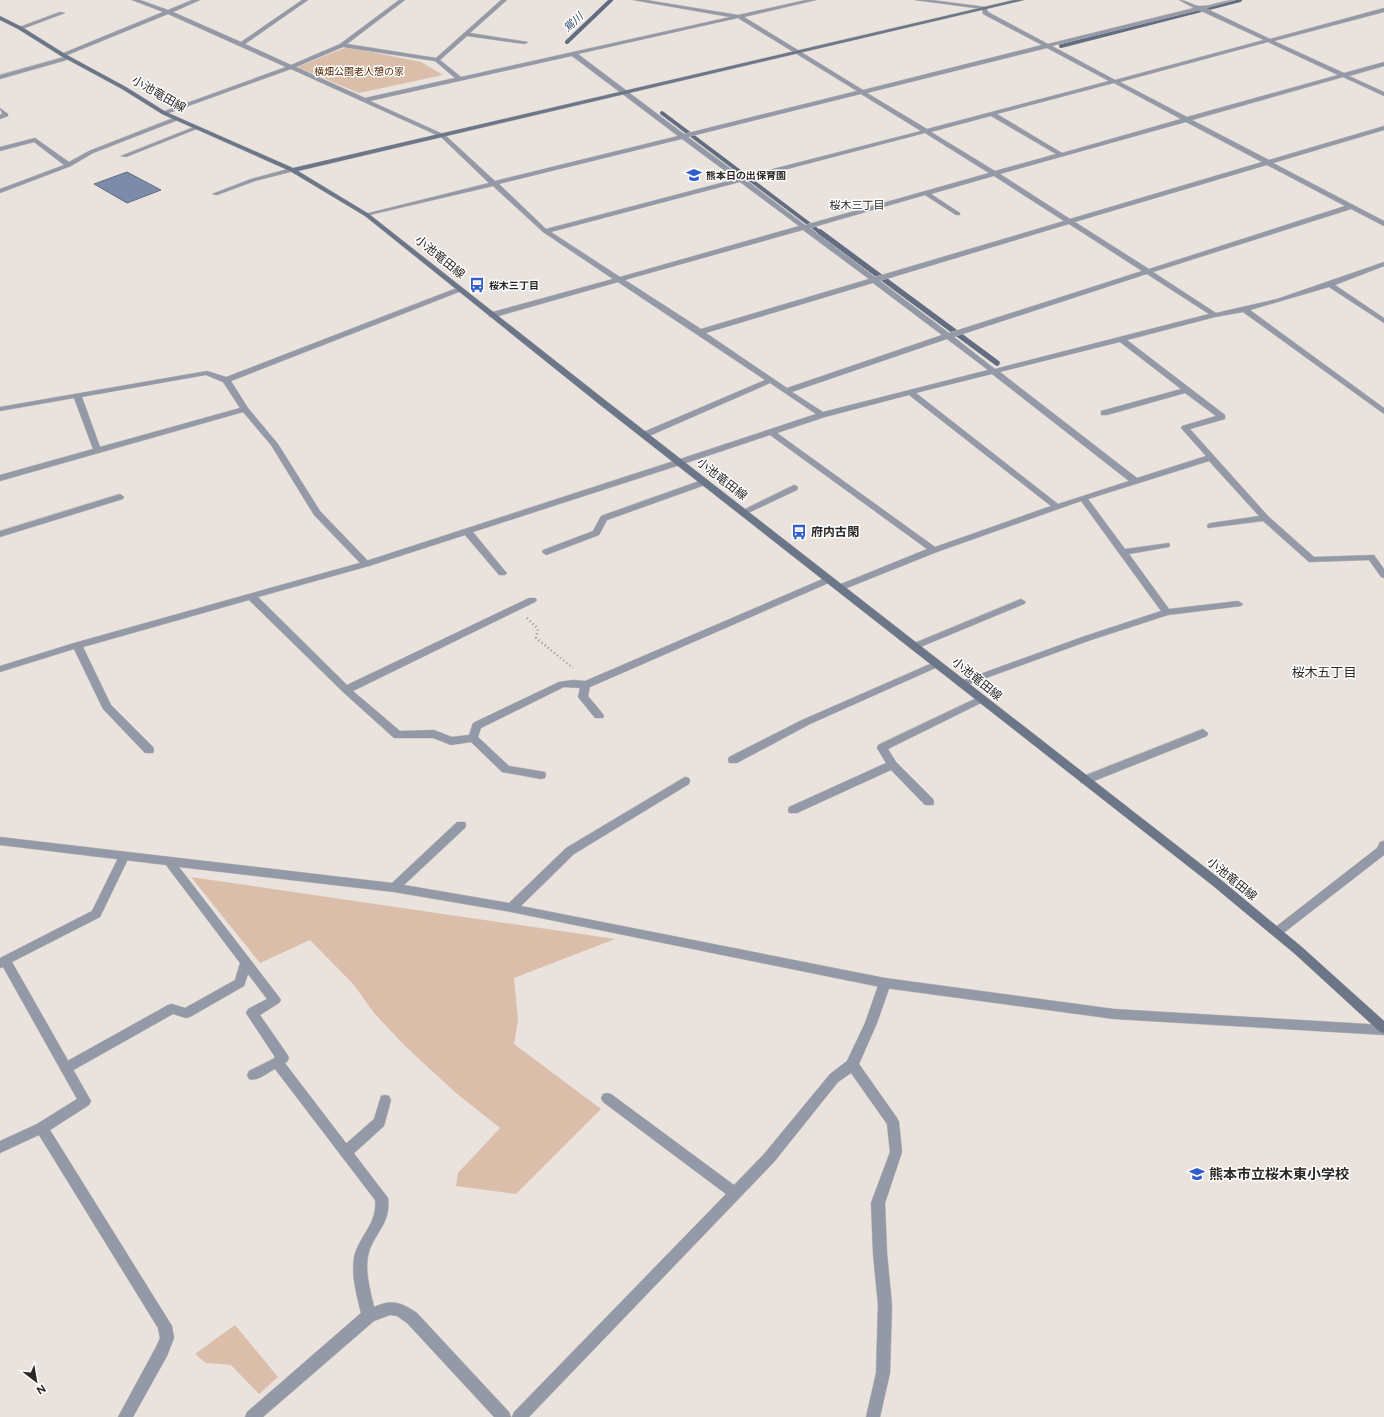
<svg xmlns="http://www.w3.org/2000/svg" width="1384" height="1417" font-family="Raleway,'Noto Sans JP',sans-serif">
	<style>
		.green { fill: #dbbeaa }
		.water { fill: #7c8ba9; stroke: #636d81 }
		.lines { fill: none; stroke-linecap: round; stroke-linejoin: round }
		.stream-far1 { stroke: #636d81; stroke-width: 4 }
		.stream { stroke: #636d81; stroke-width: 5.5 }
		.lane-casing { stroke: #c7c0bb; stroke-width: 1 }
		.street-casing { stroke: #c7c0bb; stroke-width: 1 }
		.secondary-casing { stroke: #c7c0bb; stroke-width: 1 }
		.path { stroke: #99938f; stroke-width: 2.5; stroke-dasharray: 1 3; stroke-linecap: butt }
		.lane { fill: #9399a7; fill-rule: evenodd }
		.street { fill: #9399a7; fill-rule: evenodd }
		.secondary { fill: #6c7689; fill-rule: evenodd }
		.labels { text-anchor: middle; stroke-width: 3; stroke-linejoin: round; paint-order: stroke }
		.far-park-label { font-size: 10px; fill: #522801; stroke: #fff }
		.far-poi-label { font-size: 10px; font-weight: bold; fill: #2a2725; stroke: #fff; text-anchor: start }
		.far-water-label { font-size: 11px; font-style: italic; fill: #354a75; stroke: #fff }
		.far-neighbourhood-label { font-size: 11px; fill: #2a2725; stroke: #fff }
		.street-label { font-size: 12px; fill: #2a2725; stroke: #fff }
		.poi-label { font-size: 12px; font-weight: bold; fill: #2a2725; stroke: #fff; text-anchor: start }
		.neighbourhood-label { font-size: 13px; fill: #2a2725; stroke: #fff }
		.near-poi-label { font-size: 14px; font-weight: bold; fill: #2a2725; stroke: #fff; text-anchor: start }
	</style>
	<rect width="100%" height="100%" fill="#eae2dc"/>
	<!-- green -->
	<g class="green">
		<path d="M347,47L421,62L443,75L359,93L297,67Z"/>
		<path d="M191,877L615,939L514,978L518,1020L514,1044L601,1109L516,1194L456,1186L458,1173L500,1128L456,1093L406,1047L374,1013L354,985L310,940L260,963Z"/>
		<path d="M235,1325L278,1377L259,1394L231,1365L206,1363L195,1354Z"/>
	</g>
	<!-- water -->
	<path class="water" d="M127,172L161,190L127,203L94,184Z"/>
	<g class="lines">
		<!-- stream-far1 -->
		<g class="stream-far1">
			<path d="M567,42L611,0"/>
			<path d="M1061,46L1240,0"/>
			<path d="M662,113L821,233"/>
		</g>
		<!-- stream -->
		<path class="stream" d="M820,232L997,363"/>
		<!-- lane casing -->
		<g class="lane-casing">
			<g id="lane">
				<path d="M680,459L683,460V464L473,532L505,571L507,573L505,575H499L465,535L369,566L258,597L347,685L529,598H535L537,600L535,602L353,691L400,731L434,730L452,737L469,735L473,723L559,682L573,680L585,681L825,578H831L833,580L831,582L590,687L588,696L603,714L604,716L603,718H595L578,697L580,688L564,687L481,728L478,737L509,766L545,772L546,775L545,778L541,779L502,772L471,742L451,745L433,738H394L343,692L249,600L83,647L111,705L153,747L154,750L153,753H145L103,709L74,649L0,672V666L74,643L363,562Z"/>
				<path d="M705,479L708,480V484L607,520L599,535L549,554L546,555L542,552L543,550L593,531L601,516Z"/>
				<path d="M794,485L797,486L798,488L797,490L746,514H740L739,512Z"/>
				<path d="M1021,599L1026,602L1024,604L918,648H912L910,646L912,644Z"/>
				<path d="M937,661L940,662L942,664L940,666L810,724L737,763H729L728,760L729,757L802,720Z"/>
				<path d="M981,696L986,699L985,701L888,749L896,762L933,799L934,802L933,805H925L891,770L797,813H789L788,810L789,807L886,763L877,748L878,745Z"/>
				<path d="M1203,729L1208,733L1207,736L1089,783H1081L1080,780L1081,777Z"/>
				<path d="M685,777L689,778L690,781L689,784L574,854L521,906L885,978L1114,1009L1384,1025V1035L1114,1019L885,988L511,912L394,892L179,867L279,997L281,1000L279,1003L260,1015L287,1054L289,1058L287,1062L277,1067L273,1066L271,1062L275,1057L246,1013L248,1009L267,999L248,974L244,986L190,1017L186,1018L173,1014L70,1072L66,1073L62,1072L60,1068L62,1064L168,1005L172,1004L185,1008L235,980L240,963L166,865L0,845V837L392,883L457,822H465L466,825L465,828L404,885L509,903L566,848Z"/>
				<path d="M385,1095L389,1096L391,1100L384,1126L351,1156L346,1158L341,1156L340,1152L341,1148L374,1119L381,1096Z"/>
			</g>
		</g>
		<!-- street casing -->
		<g class="street-casing">
			<g id="street">
				<path d="M132,0H140L168,10L192,0H200L173,12L241,42L302,0H308L245,44L291,65L340,44L399,0H405L347,44L436,58L501,0H507L470,33L528,42L525,44L467,36L440,60L461,77L730,17L633,0H646L738,15L806,0H816L744,17L863,90L1042,45L983,14L982,9L915,0H931L986,7L988,12L1048,44L1194,8L1179,0C1187,0 1193,6 1200,6C1209,7 1223,0 1235,0L1205,8L1270,39L1384,8V12L1274,41L1344,73L1384,62V66L1349,76L1384,92V96L1343,77L1192,120L1269,160L1384,126V130L1273,163L1384,221V226L1351,209L1153,272L1216,313L1277,299L1384,262V266L1335,285L1384,318V323L1329,287L1250,310L1384,408V414L1243,312L1215,317L1127,340L1225,415V419L1190,429L1268,516L1314,557L1374,555L1384,569V578L1381,577L1369,560L1309,562L1263,521L1208,528L1207,526L1208,524L1211,523L1259,516L1209,461L1088,499L1125,549L1169,543L1170,545L1169,547L1129,554L1169,609L1238,601L1243,604L1241,606L1168,615L1091,640L964,686H958L956,684L958,682L1085,636L1161,611L1081,501L937,552L842,590H836L834,588L836,586L927,549L770,435L683,464H677L676,462L677,460L816,414L770,383L647,437H641V433L765,380L618,282L495,317H489V313L613,279L543,232L493,186L365,216V214L489,183L441,137L291,69L166,114H162V112L286,67L168,14L65,56H61V54L163,12ZM1199,10L1264,40L1115,80L1052,46ZM738,18L857,91L684,134L578,54ZM1268,42L1338,75L1187,117L1120,82ZM343,47L435,61L455,78L365,98L296,67ZM1047,48L1109,81L927,129L867,93ZM572,56L678,136L495,181L445,135L370,101ZM1114,83L1181,119L1062,153L997,114ZM861,94L921,131L742,177L688,137ZM991,116L1056,154L995,171L931,132ZM1186,122L1262,162L1070,219L1000,174ZM925,133L989,173L805,225L746,180ZM682,139L736,179L546,229L499,184ZM1267,165L1345,206L1149,269L1075,222ZM994,176L1064,221L875,277L810,228L925,195L956,215H960V213L931,194ZM740,182L799,226L620,277L551,232ZM1069,224L1142,271L949,333L880,281ZM803,230L869,279L701,329L625,280ZM1147,274L1209,314L995,369L954,337ZM873,283L942,335L787,388L706,333ZM947,339L988,370L823,412L792,392ZM1120,342L1181,389L1101,411V415H1107L1185,393L1216,416L1182,426L1181,428L1206,456L1137,478L1000,372ZM992,374L1129,481L1058,504L916,393ZM909,395L1051,506L935,547L777,433L825,417Z"/>
				<path d="M60,12L65,13L22,29L17,28Z"/>
				<path d="M68,56L70,57V59L0,79V75Z"/>
				<path d="M0,108L8,114V116L0,119V115L2,114Z"/>
				<path d="M176,117L179,119L178,120L93,153L71,166L0,193V189L64,165L34,142L0,151V147L35,138L69,162L89,151Z"/>
				<path d="M194,127L199,128L126,157L121,156Z"/>
				<path d="M292,168L294,169V171L255,181L217,195L212,194L251,179Z"/>
				<path d="M457,288L464,290L231,381L248,408L278,444L320,511L369,562L371,564L369,566H363L314,515L271,445L243,412L0,481V475L93,449L74,398L0,411V407L207,371L226,377ZM206,375L223,382L240,408L100,447L82,397Z"/>
				<path d="M120,494L124,497L123,499L0,537V531Z"/>
				<path d="M1384,841V855L1281,935L1277,937L1273,935L1271,932L1273,929L1377,848L1380,842Z"/>
				<path d="M124,853L128,854L129,857L100,917L12,962L91,1101L89,1105L50,1130L172,1326L174,1338L167,1356L133,1417H118L156,1347L160,1338L158,1328L39,1135L0,1153V1141L37,1124L77,1099L3,967L0,968V958L92,911L120,854Z"/>
				<path d="M885,978L889,980L891,983L877,1023L859,1064L897,1118L899,1122L902,1152L885,1203L887,1253L892,1305L890,1373L880,1417H866L876,1373L878,1305L873,1253L871,1203L890,1152L887,1124L851,1073L838,1082L774,1162L529,1417H512L514,1412L726,1194L603,1102L601,1098L603,1094L607,1093L611,1094L734,1185L764,1154L830,1074L847,1061L865,1023L879,983L881,980Z"/>
				<path d="M277,1057L281,1058L388,1198C391,1223 376,1231 369,1252C364,1269 370,1289 374,1307C392,1299 401,1302 417,1313L509,1412L511,1417H494L407,1323L397,1316L390,1315L374,1321L263,1417H245L247,1412L361,1313C357,1296 351,1276 354,1258C358,1237 378,1223 375,1200L275,1069C267,1073 257,1082 249,1079L247,1075L249,1071Z"/>
			</g>
		</g>
		<!-- secondary casing -->
		<g class="secondary-casing">
			<path id="secondary" d="M1014,0H1024L298,171L369,214L605,400L1220,879L1303,948L1384,1021V1033L1380,1032L1295,954L1212,885L599,404L365,216L290,171L162,114L122,89L61,56L18,29L0,20V16L22,27L65,54L126,87L166,112L293,168Z"/>
		</g>
		<!-- path -->
		<path class="path" d="M527,618L538,629L536,638L573,668"/>
		<!-- lane -->
		<use href="#lane" class="lane"/>
		<!-- street -->
		<use href="#street" class="street"/>
		<!-- secondary -->
		<use href="#secondary" class="secondary"/>
	</g>
	<!-- icons -->
	<defs>
		<g id="school-bare" transform="scale(1.2)"><path d="M0-5L7-2L0 1L-7-2ZM-4 1L0 2.5L4 1V4Q0 6-4 4Z" fill="#305dcc" stroke="#fff" stroke-width="2.5" paint-order="stroke"/></g>
		<g id="bus-bare" transform="scale(1.2)"><path d="M-5-6H5V4H4V6H2V4H-2V6H-4V4H-5ZM-3.5-4V0h7V-4ZM-3.5 1.2v1.5H-2V1.2ZM2 1.2v1.5H3.5V1.2Z" fill="#305dcc" stroke="#fff" stroke-width="2.5" paint-order="stroke"/></g>
	</defs>
	<g fill-rule="evenodd">
		<use href="#school-bare" x="694" y="175"/>
		<use href="#bus-bare" x="477" y="285"/>
		<use href="#bus-bare" x="799" y="532"/>
		<use href="#school-bare" x="1197" y="1174"/>
	</g>
	<g class="labels">
		<!-- far-park labels -->
		<g class="far-park-label">
			<text x="359" y="75">横畑公園老人憩の家</text>
		</g>
		<!-- far-poi labels -->
		<g class="far-poi-label">
			<text x="706" y="179">熊本日の出保育園</text>
			<text x="489" y="289">桜木三丁目</text>
		</g>
		<!-- far-water labels -->
		<g class="far-water-label">
			<text transform="translate(573 22) rotate(-44)" y="4">鴬川</text>
		</g>
		<!-- far-neighbourhood labels -->
		<g class="far-neighbourhood-label">
			<text x="857" y="209">桜木三丁目</text>
		</g>
		<!-- street labels -->
		<g class="street-label">
			<text transform="translate(159 94) rotate(30)" y="4">小池竜田線</text>
			<text transform="translate(440 257) rotate(39)" y="4">小池竜田線</text>
			<text transform="translate(722 479) rotate(38)" y="4">小池竜田線</text>
			<text transform="translate(977 679) rotate(39)" y="4">小池竜田線</text>
			<text transform="translate(1232 879) rotate(39)" y="4">小池竜田線</text>
		</g>
		<!-- poi labels -->
		<g class="poi-label">
			<text x="811" y="536">府内古閑</text>
		</g>
		<!-- neighbourhood labels -->
		<g class="neighbourhood-label">
			<text x="1324" y="677">桜木五丁目</text>
		</g>
		<!-- near-poi labels -->
		<g class="near-poi-label">
			<text x="1209" y="1179">熊本市立桜木東小学校</text>
		</g>
	</g>
	<!-- north arrow -->
	<g transform="translate(36 1381) rotate(149)" stroke="#ffffff" stroke-width="3" paint-order="stroke">
	<path d="M0-3L7 15L0 10L-7 15Z" fill="#2a2725"/>
	<text y="-6" font-size="11" font-weight="bold" text-anchor="middle" fill="#2a2725">N</text>
	</g>
</svg>
